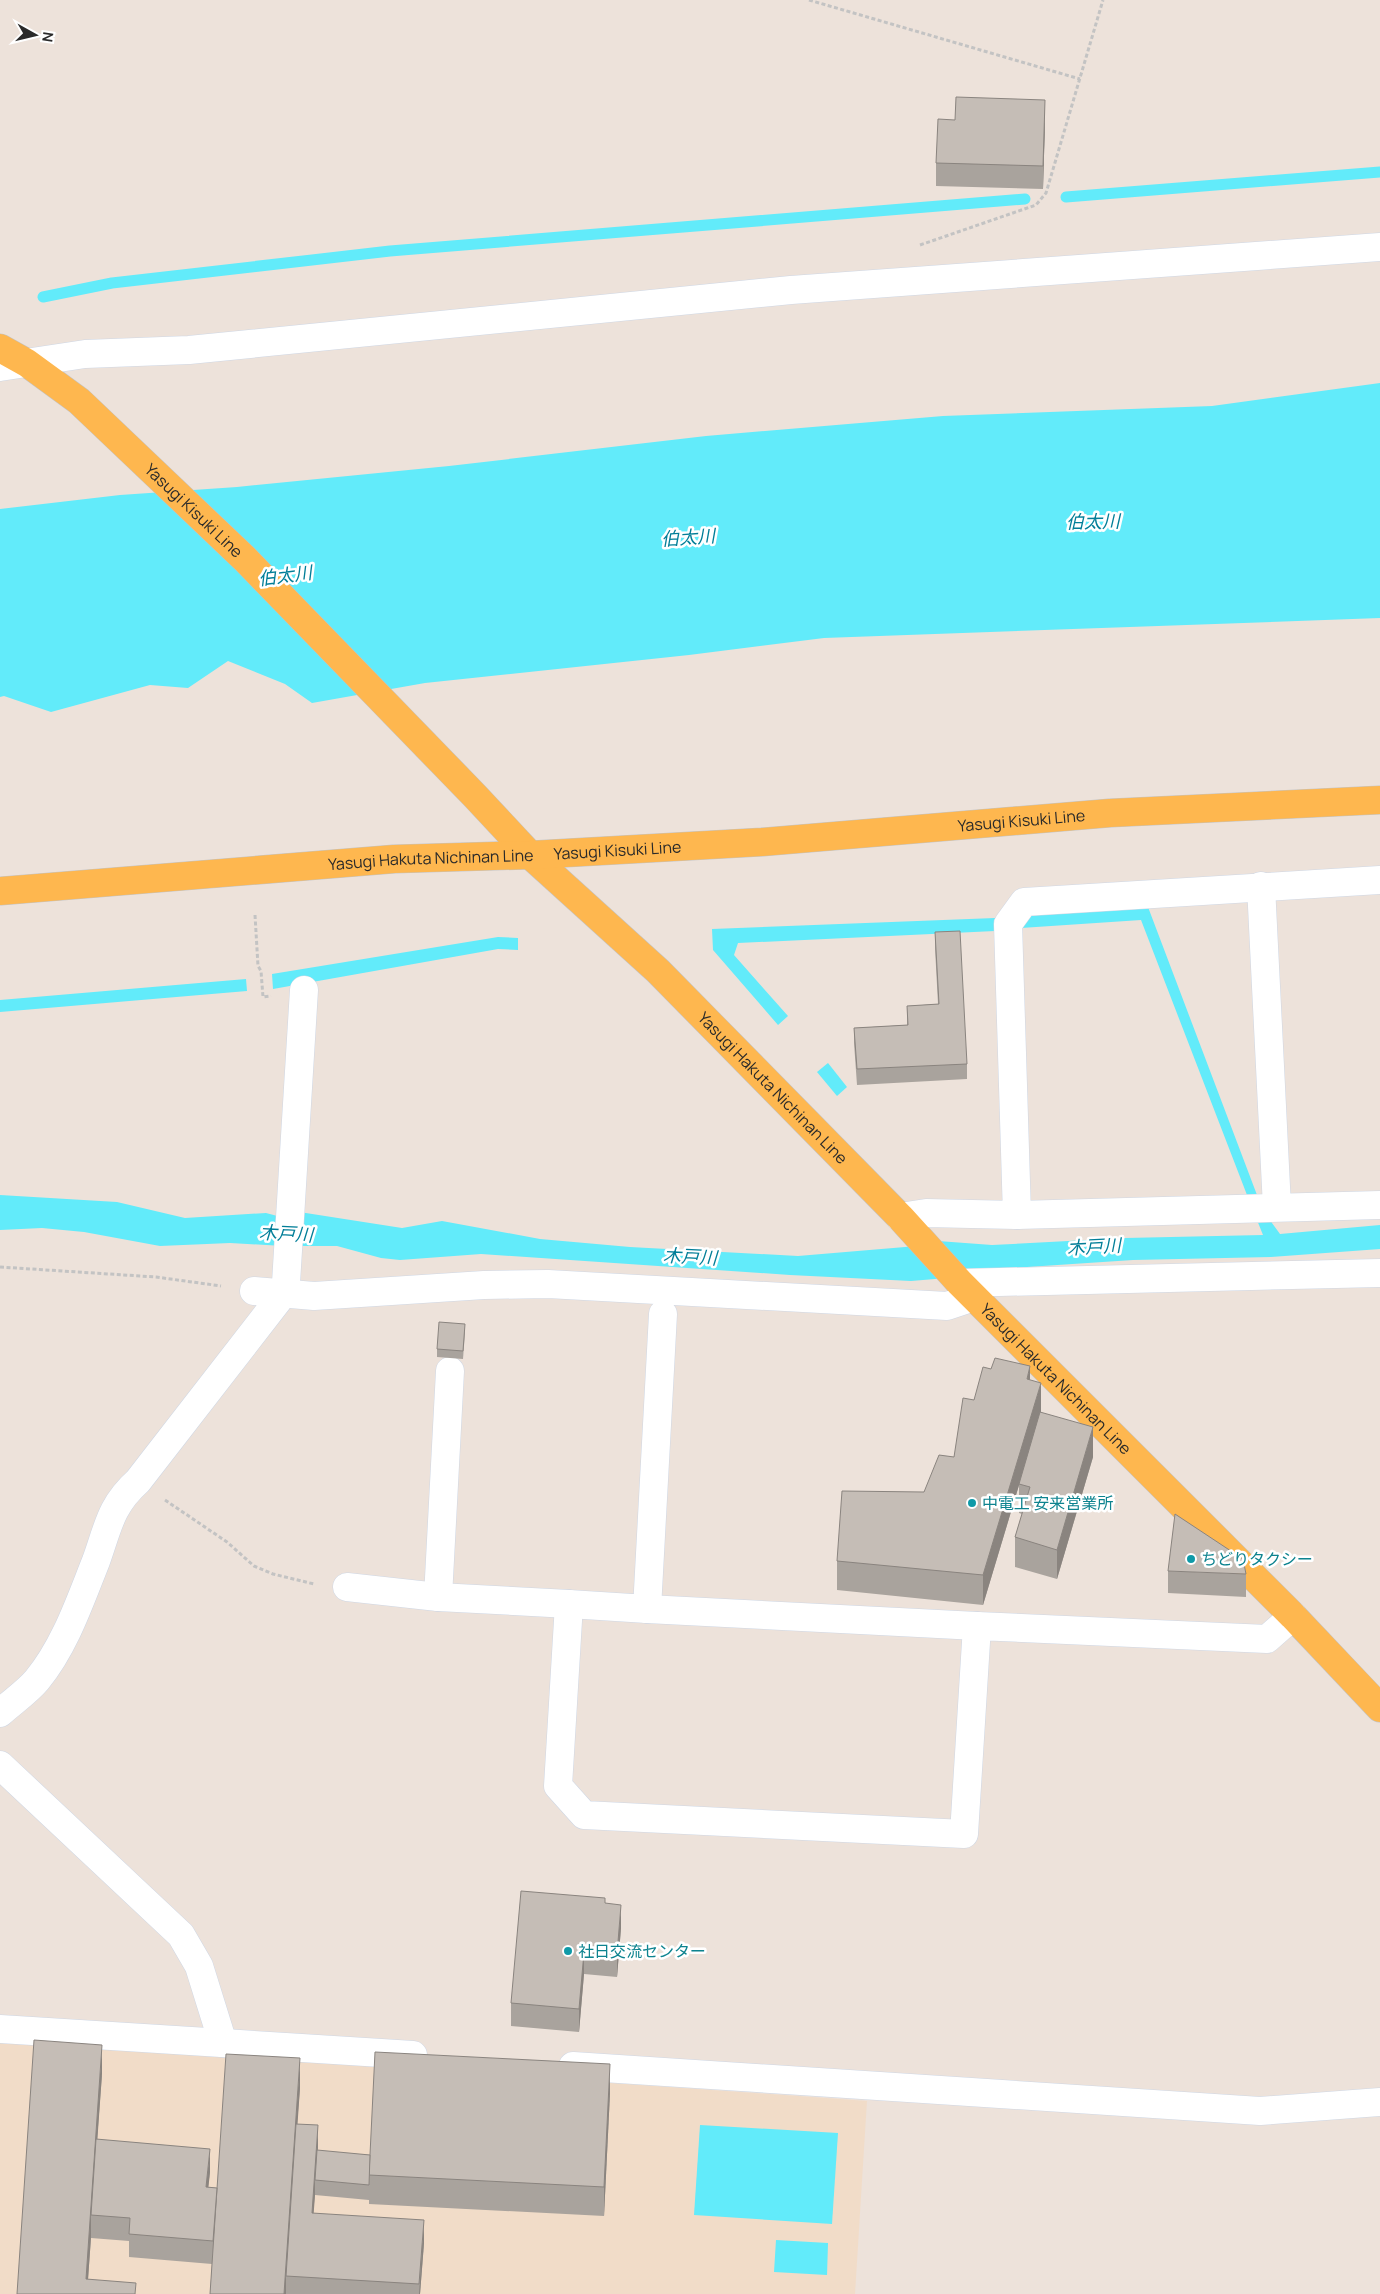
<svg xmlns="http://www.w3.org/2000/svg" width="1380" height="2294" font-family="Manrope,'Noto Sans JP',sans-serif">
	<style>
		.education { fill: #f1dcc8 }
		.water { fill: #62ebfa }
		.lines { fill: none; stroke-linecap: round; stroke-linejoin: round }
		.stream { stroke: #62ebfa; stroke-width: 11 }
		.street-casing { stroke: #cfd7e4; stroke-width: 29 }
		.primary-casing { stroke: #c3c3c3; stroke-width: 29 }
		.path { stroke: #c3c3c3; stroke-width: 3; stroke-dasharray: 4 2.5; stroke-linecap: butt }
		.street { stroke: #fff; stroke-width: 28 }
		.primary { stroke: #feb74f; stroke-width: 28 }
		.wall { fill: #a9a39d }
		.shaded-wall { fill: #8a847f }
		.building { fill: #c5bdb6; stroke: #8a847f }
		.culture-dot { fill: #0f9aa8; stroke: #fff; stroke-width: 2 }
		.labels { text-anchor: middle; stroke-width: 5; stroke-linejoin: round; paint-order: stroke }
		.street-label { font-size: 16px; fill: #2a2a2a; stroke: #fff }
		.culture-label { font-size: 16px; fill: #0d838f; stroke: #fff; text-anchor: start }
		.water-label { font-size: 18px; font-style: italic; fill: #027e98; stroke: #fff }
	</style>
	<rect width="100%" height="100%" fill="#ede2da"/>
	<!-- education -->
	<path class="education" d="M0,2040L867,2101L855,2294H0Z"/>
	<!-- water -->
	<g class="water">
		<path d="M1380,383V618L824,638L689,655L425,683L312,703L285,684L228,661L188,688L150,685L51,712L4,696L0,697V509L120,495L237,487L449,466L706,436L943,416L1212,406Z"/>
		<path d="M1148,907L1257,1195H1247L1141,920L1021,928L1028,915Z"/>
		<path d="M995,918V931L738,943L734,955L788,1016L778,1025L713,950L712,929Z"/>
		<path d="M498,937L518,938V950L498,949L273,989L272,974Z"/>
		<path d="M246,979L247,991L0,1012V1000Z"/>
		<path d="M828,1063L847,1087L837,1096L817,1072Z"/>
		<path d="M0,1195L117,1202L185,1218L266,1213L285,1218L283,1246L230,1243L160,1246L84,1232L42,1228L0,1230Z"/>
		<path d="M293,1211L402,1228L442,1221L540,1239L630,1247L798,1256L917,1246L947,1278L911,1281L790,1275L481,1254L400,1260L381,1258L337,1246H290Z"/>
		<path d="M1269,1219L1280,1234L1380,1225V1249L1271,1257L1133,1260L968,1271L938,1241L992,1245L1125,1238L1263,1235L1257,1220Z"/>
		<path d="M700,2125L838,2133L832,2224L694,2215Z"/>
		<path d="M776,2240L828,2243L827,2275L774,2272Z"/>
	</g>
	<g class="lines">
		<!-- stream -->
		<g class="stream">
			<path d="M1066,197L1380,172"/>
			<path d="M43,297L112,283L390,251L1025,199"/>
		</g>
		<!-- street casing -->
		<g class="street-casing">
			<g id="street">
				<path d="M0,367L85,354L189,350L791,290L1380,247"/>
				<path d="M1261,886L1277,1207"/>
				<path d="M1017,1215L1380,1205"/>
				<path d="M900,1217L926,1213L1017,1215L1008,924L1024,902L1380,880"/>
				<path d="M960,1283L1380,1273"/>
				<path d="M254,1291L314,1296L484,1285L548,1284L947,1306L974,1297"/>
				<path d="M347,1587L438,1597L569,1604L558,1786L584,1815L964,1834L977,1626L1267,1639L1293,1616"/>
				<path d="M438,1597L450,1371"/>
				<path d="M569,1604L647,1609L663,1314"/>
				<path d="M647,1609L977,1626"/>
				<path d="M0,1713C12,1702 27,1692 37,1680C65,1646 80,1601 96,1561C108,1528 110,1506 138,1481L283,1294L286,1283L304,990"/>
				<path d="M0,1765L181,1935L199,1966L223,2043"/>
				<path d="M0,2029L413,2055"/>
				<path d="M573,2066L1260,2111L1380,2102"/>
			</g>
		</g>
		<!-- primary casing -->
		<g class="primary-casing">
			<g id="primary">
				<path id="s1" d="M0,348L27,363L79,401L245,559L475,796L530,855L658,971L900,1217L960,1283L1293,1616L1380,1708"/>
				<path id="s2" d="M0,891L394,859L530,855L762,842L1110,813L1380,800"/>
			</g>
		</g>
		<!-- path -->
		<g class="path">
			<path d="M809,0L1080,79"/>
			<path d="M920,245L1036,205L1046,193L1103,0"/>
			<path d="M255,915L258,966L261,971L263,997L271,996"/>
			<path d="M0,1267L156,1277L221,1286"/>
			<path d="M165,1500L227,1542L254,1566L273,1574L314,1584"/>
		</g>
		<!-- street -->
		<use href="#street" class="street"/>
		<!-- primary -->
		<use href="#primary" class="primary"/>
	</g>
	<!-- wall -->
	<g class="wall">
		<path d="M1045,123L1043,189L936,186V163Z"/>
		<path d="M935,932L967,1064V1079L857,1085L854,1043V1028L907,1025V1006L938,1004L935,948Z"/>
		<path d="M465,1332L463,1359L437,1357V1349Z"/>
		<path d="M1030,1380L1041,1412L1093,1457L1057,1579L1015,1567V1537L1022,1514L1019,1513V1485L983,1605L837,1590V1561L924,1492L954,1457L974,1400Z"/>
		<path d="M1168,1571L1246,1574V1597L1168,1593Z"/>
		<path d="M605,1903L621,1928L617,1977L584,1974L579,2032L511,2026V2003Z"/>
		<path d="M102,2074L97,2140L210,2172L208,2187L217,2188L300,2088L297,2124L318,2151L370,2155L610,2093L604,2216L369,2204V2200L315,2195L313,2213L424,2243L420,2294H210L212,2264L129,2257V2241L91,2238L88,2279L136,2294H17Z"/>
	</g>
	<!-- shaded-wall -->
	<g class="shaded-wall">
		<path d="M1045,100V123L1043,189V166Z"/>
		<path d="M1030,1366V1396L1027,1379Z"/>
		<path d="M1041,1383V1412L983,1605V1575Z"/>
		<path d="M1093,1427V1457L1057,1579V1550Z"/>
		<path d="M621,1905V1928L617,1977V1954Z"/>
		<path d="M584,1952V1974L579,2032V2009Z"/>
		<path d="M102,2045V2074L92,2215H91V2237L87,2294L86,2279Z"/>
		<path d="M300,2058V2088L287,2276H286V2294H284Z"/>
		<path d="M610,2064V2093L604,2216V2187Z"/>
		<path d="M318,2125V2148L316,2180H315V2195L312,2236V2213Z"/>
		<path d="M210,2149V2172L206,2210V2187Z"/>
		<path d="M424,2220V2243L420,2294H419Z"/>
	</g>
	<!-- building -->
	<g class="building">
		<path d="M956,97L1045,100L1043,166L936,163L938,119L955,120Z"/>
		<path d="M960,931L967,1064L857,1069L854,1028L908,1025L907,1006L939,1004L935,932Z"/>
		<path d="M439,1322L465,1324L463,1351L437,1349Z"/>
		<path d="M995,1358L1030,1366L1027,1379L1041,1383L983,1575L837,1561L842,1491L924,1492L939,1455L954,1457L963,1398L974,1400L983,1367L991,1369Z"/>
		<path d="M1040,1412L1093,1427L1057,1550L1015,1537L1030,1487L1019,1484Z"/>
		<path d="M1175,1514L1243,1559L1246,1574L1168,1571Z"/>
		<path d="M521,1891L605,1898V1903L621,1905L617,1954L584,1952L579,2009L511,2003Z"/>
		<path d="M34,2040L102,2045L86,2279L136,2283L135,2294H17Z"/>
		<path d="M375,2052L610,2064L604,2187L369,2175Z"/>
		<path d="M226,2054L300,2058L284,2294H210Z"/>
		<path d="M296,2124L318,2125L312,2213L424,2220L419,2284L286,2276Z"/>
		<path d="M96,2139L210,2149L206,2187L217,2188L213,2241L129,2234L130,2218L91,2215Z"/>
		<path d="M317,2150L370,2155L369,2185L315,2180Z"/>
	</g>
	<!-- markers -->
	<g class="culture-dot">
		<circle cx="972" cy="1503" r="5"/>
		<circle cx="1191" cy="1559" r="5"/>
		<circle cx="568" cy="1951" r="5"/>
	</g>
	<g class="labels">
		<!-- street labels -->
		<g class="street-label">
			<text dy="6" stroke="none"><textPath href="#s1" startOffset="254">Yasugi Kisuki Line</textPath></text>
			<text dy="6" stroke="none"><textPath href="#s2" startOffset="1024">Yasugi Kisuki Line</textPath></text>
			<text dy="6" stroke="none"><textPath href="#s2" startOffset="619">Yasugi Kisuki Line</textPath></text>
			<text dy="6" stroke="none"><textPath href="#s2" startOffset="432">Yasugi Hakuta Nichinan Line</textPath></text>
			<text dy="6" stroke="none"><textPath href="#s1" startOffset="1072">Yasugi Hakuta Nichinan Line</textPath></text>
			<text dy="6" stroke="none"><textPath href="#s1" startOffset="1478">Yasugi Hakuta Nichinan Line</textPath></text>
		</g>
		<!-- culture labels -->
		<g class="culture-label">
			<text x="982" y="1509">中電工 安来営業所</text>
			<text x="1201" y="1565">ちどりタクシー</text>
			<text x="578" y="1957">社日交流センター</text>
		</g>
		<!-- water labels -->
		<g class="water-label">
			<text transform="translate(1093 522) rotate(-1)" y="6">伯太川</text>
			<text transform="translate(688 538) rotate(-4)" y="6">伯太川</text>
			<text transform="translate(285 576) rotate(-7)" y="6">伯太川</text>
			<text transform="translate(286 1234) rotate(3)" y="6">木戸川</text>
			<text transform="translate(1094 1247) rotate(-3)" y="6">木戸川</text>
			<text transform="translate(690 1257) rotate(3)" y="6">木戸川</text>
		</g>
	</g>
	<!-- north arrow -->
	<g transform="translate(35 35) rotate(98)" stroke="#ffffff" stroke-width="4" paint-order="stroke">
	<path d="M0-4L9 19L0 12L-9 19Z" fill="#2a2a2a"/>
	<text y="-8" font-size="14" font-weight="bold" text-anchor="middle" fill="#2a2a2a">N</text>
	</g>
</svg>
